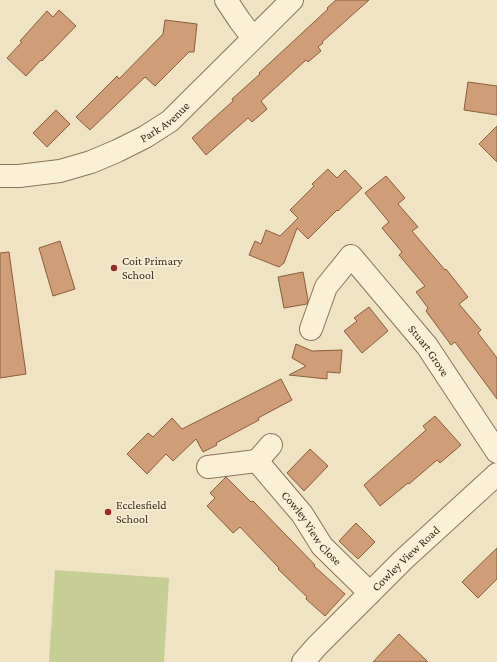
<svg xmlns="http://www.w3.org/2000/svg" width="497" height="662" font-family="'Crimson Pro',serif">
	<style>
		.green { fill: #c6ce96 }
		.building { fill: #cf9d77; stroke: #8a5e3e }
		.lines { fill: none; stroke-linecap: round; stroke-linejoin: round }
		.minor-casing { stroke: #8a7459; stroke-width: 24 }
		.minor { stroke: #faf0d6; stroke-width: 22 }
		.poi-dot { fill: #9b2827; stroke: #f7edd3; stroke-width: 1.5 }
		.labels { text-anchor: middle; stroke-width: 3.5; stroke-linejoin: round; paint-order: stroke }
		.street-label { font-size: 12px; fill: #3a2c1e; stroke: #f7edd3 }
		.poi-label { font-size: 12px; fill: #3a2c1e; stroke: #f7edd3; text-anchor: start }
	</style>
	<rect width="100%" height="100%" fill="#efe3c3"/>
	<!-- green -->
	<path class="green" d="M55,570L169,578L164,662H49Z"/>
	<!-- building -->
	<g class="building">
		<path d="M336,0H369L322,42L323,43L318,47L321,51L308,62L306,60L261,101L267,109L252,122L248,118L206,155L192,138L233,101L232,99L260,74L259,73L328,9L327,8Z"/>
		<path d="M59,10L76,26L42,61L41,60L26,76L7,58L22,42L20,41L47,11L53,17Z"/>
		<path d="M165,20L197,24L194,52H189L155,86L145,77L90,130L76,117L117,76L119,79L163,34Z"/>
		<path d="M468,82L497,86V115L464,110Z"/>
		<path d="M56,110L70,124L47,147L33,133Z"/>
		<path d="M497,126V162L479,144Z"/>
		<path d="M328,169L337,178L345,170L362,188L338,211L337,210L308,239L297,228L284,263L279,267L249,255L255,241L261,244L266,230L280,236L298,218L290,210L314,186L312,184Z"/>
		<path d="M386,176L405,198L398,204L418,227L412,231L445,270L446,269L468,297L459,304L481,330L478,333L497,358V399L455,342L451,345L426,311L428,308L416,292L425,286L399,255L402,252L382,228L389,222L365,193Z"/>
		<path d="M60,241L75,289L53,296L39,248Z"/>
		<path d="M9,252L26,374L0,378V253Z"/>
		<path d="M303,272L308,300L307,304L284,308L278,277Z"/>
		<path d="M369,307L388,331L362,353L344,331L357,321L354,318Z"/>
		<path d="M296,344L312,351L342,350L340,373L327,372V379L289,375L306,366L292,358Z"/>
		<path d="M281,379L292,400L258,418L259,420L216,443L217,445L203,452L196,439L173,461L166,454L147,474L127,454L148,433L153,437L172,418L182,429Z"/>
		<path d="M435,416L461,445L440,463L437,460L409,484L408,483L380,506L364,485L426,430L423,426Z"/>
		<path d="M310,449L328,466L304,491L287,473Z"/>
		<path d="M226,477L251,502L253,501L315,565L314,566L345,594L325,616L306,599L307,597L278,569L279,568L240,527L233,533L207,506L215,498L210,493Z"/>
		<path d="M356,523L375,542L358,559L339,541Z"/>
		<path d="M497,548V579L478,598L462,582Z"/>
		<path d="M399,634L428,662H373Z"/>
	</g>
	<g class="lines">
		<!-- minor casing -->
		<g class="minor-casing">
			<g id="minor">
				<path d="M226,0L240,21L253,38"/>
				<path id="s1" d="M0,176H19L60,171L91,162L117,151L145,137L170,121L292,0"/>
				<path id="s2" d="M311,329L326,287L351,256L427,346L497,452"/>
				<path id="s3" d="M271,445L257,461L302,514L322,546L370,593"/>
				<path d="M208,467L257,461"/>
				<path id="s4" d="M303,662L317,646L403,560L497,474"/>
			</g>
		</g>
		<!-- minor -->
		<use href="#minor" class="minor"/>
	</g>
	<!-- markers -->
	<g class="poi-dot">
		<circle cx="114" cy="268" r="4"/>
		<circle cx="108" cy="512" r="4"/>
	</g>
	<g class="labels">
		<!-- street labels -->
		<g class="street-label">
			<text dy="4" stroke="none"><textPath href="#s1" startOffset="177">Park Avenue</textPath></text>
			<text dy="4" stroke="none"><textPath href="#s2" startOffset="207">Stuart Grove</textPath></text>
			<text dy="4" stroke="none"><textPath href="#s3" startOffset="108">Cowley View Close</textPath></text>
			<text dy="4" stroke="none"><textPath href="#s4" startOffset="146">Cowley View Road</textPath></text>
		</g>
		<!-- poi labels -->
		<g class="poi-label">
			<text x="122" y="265">Coit Primary<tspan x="122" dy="14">School</tspan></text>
			<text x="116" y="509">Ecclesfield<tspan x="116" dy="14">School</tspan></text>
		</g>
	</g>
</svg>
